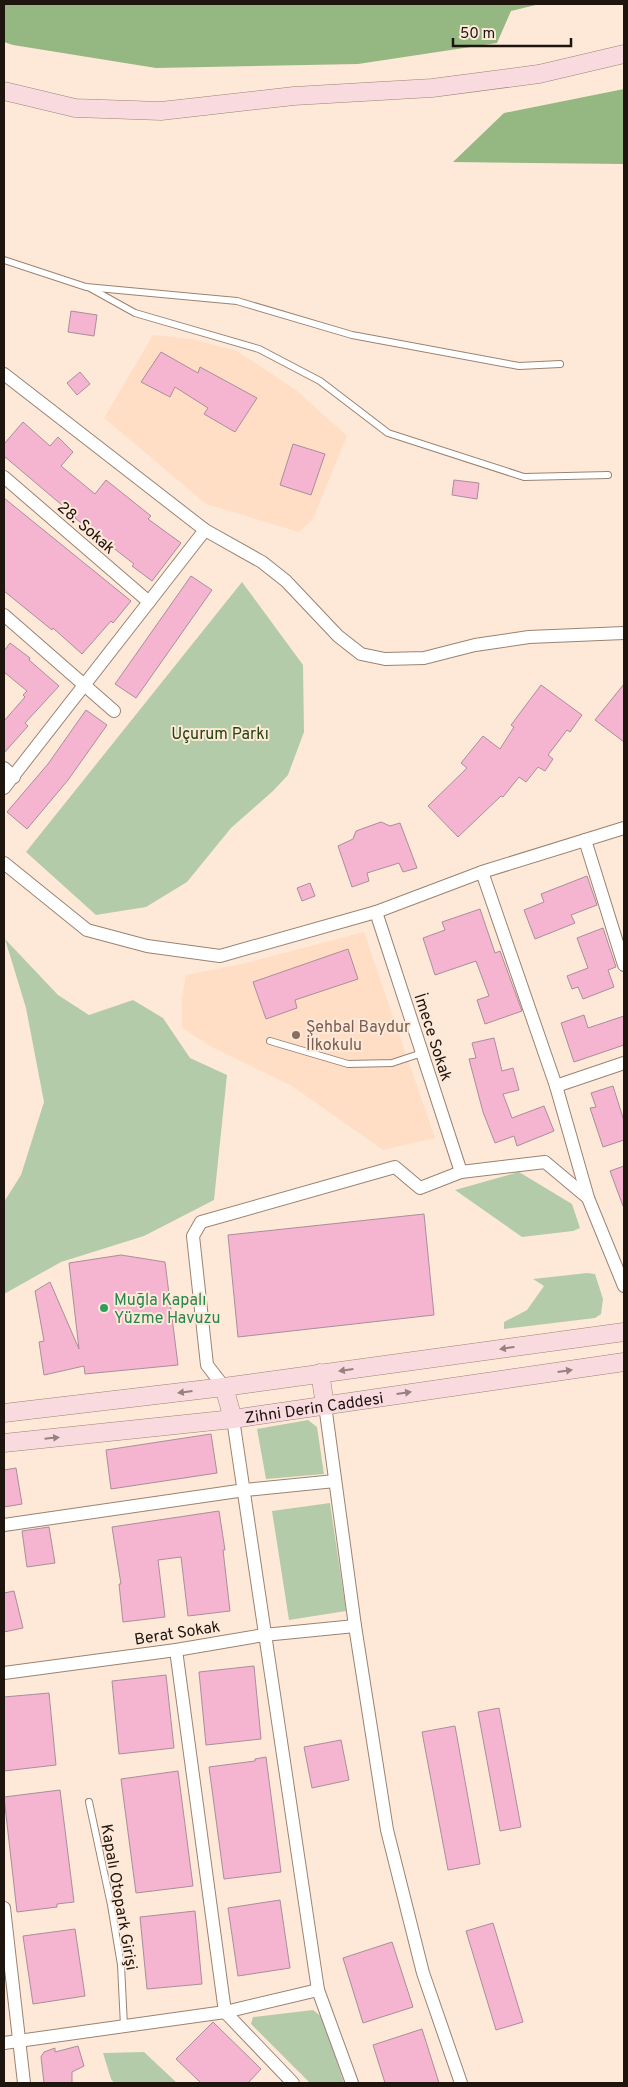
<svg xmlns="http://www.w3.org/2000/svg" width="628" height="2087" font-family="Overpass,sans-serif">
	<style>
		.built { fill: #ffdec5 }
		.green { fill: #b4cba9 }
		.forest { fill: #95b883 }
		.building { fill: #f5b4d0; stroke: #ab8e9a }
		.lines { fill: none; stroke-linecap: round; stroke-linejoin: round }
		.lane-casing { stroke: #9b8372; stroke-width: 8 }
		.street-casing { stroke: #9b8372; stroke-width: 14 }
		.secondary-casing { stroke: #9b8372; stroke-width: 19 }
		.lane { stroke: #fff; stroke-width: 6 }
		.street { stroke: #fff; stroke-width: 12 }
		.secondary { stroke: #f9dadf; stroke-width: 18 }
		.oneway { fill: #968181 }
		.education-dot { fill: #8d6e63; stroke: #fee9d9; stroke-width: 2 }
		.leisure-dot { fill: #2e9e5b; stroke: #fee9d9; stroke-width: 2 }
		.labels { text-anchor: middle; stroke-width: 4; stroke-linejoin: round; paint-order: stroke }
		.street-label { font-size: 16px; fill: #1e150e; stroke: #fee9d9 }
		.park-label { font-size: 16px; fill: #24450d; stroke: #fee9d9 }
		.education-label { font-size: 16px; fill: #785e54; stroke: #fee9d9; text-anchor: start }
		.leisure-label { font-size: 16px; fill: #27864d; stroke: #fee9d9; text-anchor: start }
	</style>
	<rect width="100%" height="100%" fill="#fee9d9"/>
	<!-- built -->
	<g class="built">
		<path d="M153,335L191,339L237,351L296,390L347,436L313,519L299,532L206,504L104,418Z"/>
		<path d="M364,932L435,1138L383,1150L292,1086L212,1047L182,1028V998L186,975L242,964Z"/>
	</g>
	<!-- green -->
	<g class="green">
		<path d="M242,582L303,665L304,732L288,775L273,791L231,828L187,882L146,907L96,915L26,852Z"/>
		<path d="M5,939L58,995L89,1015L133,1000L163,1018L190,1058L227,1075L214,1200L144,1236L61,1262L4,1294V1202L21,1175L44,1102L26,1008Z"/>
		<path d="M519,1172L572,1204L580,1228L573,1231L522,1237L455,1190Z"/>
		<path d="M587,1273L595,1274L603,1299L601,1314L595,1318L504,1329V1322L527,1310L544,1286L533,1279Z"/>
		<path d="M308,1420L317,1427L324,1474L266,1479L257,1429Z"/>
		<path d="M330,1503L346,1611L289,1620L272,1511Z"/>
		<path d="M313,2010L322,2017L344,2083H310L251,2024L253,2017Z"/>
		<path d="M144,2052L177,2083H114L111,2079L103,2053Z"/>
	</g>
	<!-- forest -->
	<g class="forest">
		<path d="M4,4H540L511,11L497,43L358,64L156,68L13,45L4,42Z"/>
		<path d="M624,89V164L453,162L504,113Z"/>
	</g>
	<!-- building -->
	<g class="building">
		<path d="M71,311L97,315L94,336L68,332Z"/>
		<path d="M161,352L198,373L200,367L257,398L235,432L204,414L208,408L175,387L170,397L141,382Z"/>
		<path d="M80,372L90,384L77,395L67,383Z"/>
		<path d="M23,422L50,446L58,437L73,452L61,466L95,494L106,480L151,516L148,519L181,543L152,581L132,566L134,564L75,518L76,517L4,456V444Z"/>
		<path d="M293,444L325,454L311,495L280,485Z"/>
		<path d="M454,480L479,483L477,499L452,495Z"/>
		<path d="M4,498L131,601L113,623L111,621L82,654L53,628L52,630L4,591Z"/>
		<path d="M191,576L212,590L136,698L115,684Z"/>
		<path d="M10,643L30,658L29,660L59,686L25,723L28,726L4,753V721L25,697L23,695L27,691L4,672V651Z"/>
		<path d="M624,684V742L595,720Z"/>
		<path d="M541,685L582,715L570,732L567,730L548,755L553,759L545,771L538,767L526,782L519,777L503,797L501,796L458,837L428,806L467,768L461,763L483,736L500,749L514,727L511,725Z"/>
		<path d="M86,710L107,725L68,780L27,829L7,812L48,764Z"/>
		<path d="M381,822L390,826L400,823L417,868L403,872L399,863L367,873L369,881L352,887L338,846L353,839L356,831Z"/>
		<path d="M587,876L597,905L571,915L575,923L535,939L524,910L544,902L541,894Z"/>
		<path d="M310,883L315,896L302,901L297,888Z"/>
		<path d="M480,909L495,953L500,951L522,1011L485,1024L477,1000L489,996L476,961L435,975L423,938L445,930L442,922Z"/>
		<path d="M603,928L616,967L608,970L614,987L583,999L578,987L572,989L567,976L588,968L577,938Z"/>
		<path d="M348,949L358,979L295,1000L297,1008L266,1019L253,982Z"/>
		<path d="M584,1015L588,1028L624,1016V1045L574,1062L561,1023Z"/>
		<path d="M494,1038L502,1071L513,1068L519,1090L503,1094L512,1118L544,1106L554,1131L517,1146L514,1136L495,1143L483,1112L469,1059L476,1058L472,1043Z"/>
		<path d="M613,1086L624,1121V1140L603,1147L590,1108L596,1107L591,1093Z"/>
		<path d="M624,1166V1206H623L610,1171Z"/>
		<path d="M424,1214L434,1315L238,1337L228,1235Z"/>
		<path d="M121,1255L165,1262L178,1365L85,1374L84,1366L44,1375L39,1342L44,1341L35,1291L50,1282L79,1349L69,1263Z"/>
		<path d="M211,1434L217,1473L111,1489L106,1450Z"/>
		<path d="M16,1468L22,1504L4,1507V1470Z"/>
		<path d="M219,1511L225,1550H223L230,1611L188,1616L181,1557L158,1560L165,1617L123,1622L119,1584H121L112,1527Z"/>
		<path d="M49,1527L55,1563L27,1567L22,1531Z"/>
		<path d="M14,1591L23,1628L4,1632V1593Z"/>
		<path d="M254,1666L261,1739L206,1745L199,1672Z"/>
		<path d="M166,1675L174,1748L119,1754L112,1681Z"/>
		<path d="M49,1693L56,1765L4,1771V1697Z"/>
		<path d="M499,1708L521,1827L500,1831L478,1712Z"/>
		<path d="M455,1726L480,1864L448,1870L422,1732Z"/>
		<path d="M341,1740L349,1780L312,1788L304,1747Z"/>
		<path d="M266,1757L281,1872L224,1879L209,1767L255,1761V1759Z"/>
		<path d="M178,1771L193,1886L136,1893L121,1779Z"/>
		<path d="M60,1790L74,1902L57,1904V1907L17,1912L4,1797Z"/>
		<path d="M280,1900L290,1968L238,1976L228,1908Z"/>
		<path d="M195,1911L202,1984L147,1989L140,1917Z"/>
		<path d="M493,1923L523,2022L496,2030L466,1931Z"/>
		<path d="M75,1929L85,1996L33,2004L23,1936Z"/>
		<path d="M392,1942L413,2007L363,2023L343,1958Z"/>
		<path d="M213,2022L261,2069L248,2083H201L176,2059Z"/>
		<path d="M422,2029L439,2083H385L373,2045Z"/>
		<path d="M78,2046L84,2066L72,2072V2083H44L41,2057L44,2052L55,2048V2052Z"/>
	</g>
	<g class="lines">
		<!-- lane casing -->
		<g class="lane-casing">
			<g id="lane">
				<path d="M4,260L86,287L237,301L352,335L519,366L560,364"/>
				<path d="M90,288L135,313L259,349L320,381L388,433L524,477L608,475"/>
				<path d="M270,1041L348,1064L392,1063L422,1053"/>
				<path d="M89,1802L111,1905L121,1965L124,2026"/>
			</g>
		</g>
		<!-- street casing -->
		<g class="street-casing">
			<g id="street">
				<path d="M4,374L205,530L262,562L286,581L338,636L361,654L385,659L424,658L475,645L529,637L624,633"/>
				<path d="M4,477L149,602"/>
				<path d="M4,615L114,711"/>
				<path d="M4,768L14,777"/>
				<path d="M4,788L205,530"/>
				<path d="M585,840L624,965"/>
				<path d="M4,863L87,930L147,946L220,956L376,912L482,872L624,828"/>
				<path d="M482,872L556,1086L588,1198L624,1286"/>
				<path d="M376,912L461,1172"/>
				<path d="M556,1086L624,1063"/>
				<path d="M224,1387L207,1365L193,1236L201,1222L395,1167L420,1188L461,1172L545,1162L588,1198"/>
				<path d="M325,1405L355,1626L387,1830L423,1973L461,2083"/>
				<path d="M233,1419L318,1990L352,2083"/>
				<path d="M4,1525L245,1490L335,1481"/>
				<path d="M176,1650L225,2012L293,2083"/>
				<path d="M4,1673L176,1650L264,1635L355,1626"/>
				<path d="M4,1908L24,2083"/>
				<path d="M4,2043L225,2012L318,1990"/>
			</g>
		</g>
		<!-- secondary casing -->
		<g class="secondary-casing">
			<g id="secondary">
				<path d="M4,91L75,108L161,111L294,96L432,88L539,74L624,54"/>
				<path d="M320,1373L325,1405"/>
				<path d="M224,1387L233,1419"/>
				<path d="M4,1413L224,1387L624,1332"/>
				<path id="s1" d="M4,1443L233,1419L624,1362"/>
			</g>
		</g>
		<!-- lane -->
		<use href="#lane" class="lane"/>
		<!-- street -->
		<use href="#street" class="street"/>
		<!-- secondary -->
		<use href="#secondary" class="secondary"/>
	</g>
	<!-- one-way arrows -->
	<defs><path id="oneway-solid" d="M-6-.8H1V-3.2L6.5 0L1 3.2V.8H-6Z" transform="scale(1.25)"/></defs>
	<g class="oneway">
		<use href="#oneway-solid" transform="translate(507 1348) rotate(172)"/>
		<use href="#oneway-solid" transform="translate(346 1370) rotate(172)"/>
		<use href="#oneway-solid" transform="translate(565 1371) rotate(-8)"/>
		<use href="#oneway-solid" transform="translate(185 1392) rotate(173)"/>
		<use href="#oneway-solid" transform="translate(404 1393) rotate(-8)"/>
		<use href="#oneway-solid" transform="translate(52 1438) rotate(-6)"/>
	</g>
	<!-- markers -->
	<circle class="education-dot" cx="296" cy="1035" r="5"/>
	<circle class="leisure-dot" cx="104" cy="1308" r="5"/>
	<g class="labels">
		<!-- street labels -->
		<g class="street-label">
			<text transform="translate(87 527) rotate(41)" y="6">28. Sokak</text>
			<text transform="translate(434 1037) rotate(72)" y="6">İmece Sokak</text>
			<text dy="6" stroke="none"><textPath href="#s1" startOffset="312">Zihni Derin Caddesi</textPath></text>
			<text transform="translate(177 1632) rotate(-9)" y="6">Berat Sokak</text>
			<text transform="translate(120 1897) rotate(80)" y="6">Kapalı Otopark Girişi</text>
		</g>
		<!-- park labels -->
		<g class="park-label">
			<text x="220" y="739">Uçurum Parkı</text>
		</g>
		<!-- education labels -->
		<g class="education-label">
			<text x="306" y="1032">Şehbal Baydur<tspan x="306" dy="18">İlkokulu</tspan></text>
		</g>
		<!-- leisure labels -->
		<g class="leisure-label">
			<text x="114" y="1305">Muğla Kapalı<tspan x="114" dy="18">Yüzme Havuzu</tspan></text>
		</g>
	</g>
	<!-- border -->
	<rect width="628" height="2087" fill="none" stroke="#1e150e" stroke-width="10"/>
	<!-- scale -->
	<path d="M453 38v8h118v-8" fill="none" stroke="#1e150e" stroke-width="2.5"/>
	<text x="460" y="38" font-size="15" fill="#1e150e" stroke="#fee9d9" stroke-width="4" paint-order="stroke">50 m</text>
</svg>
